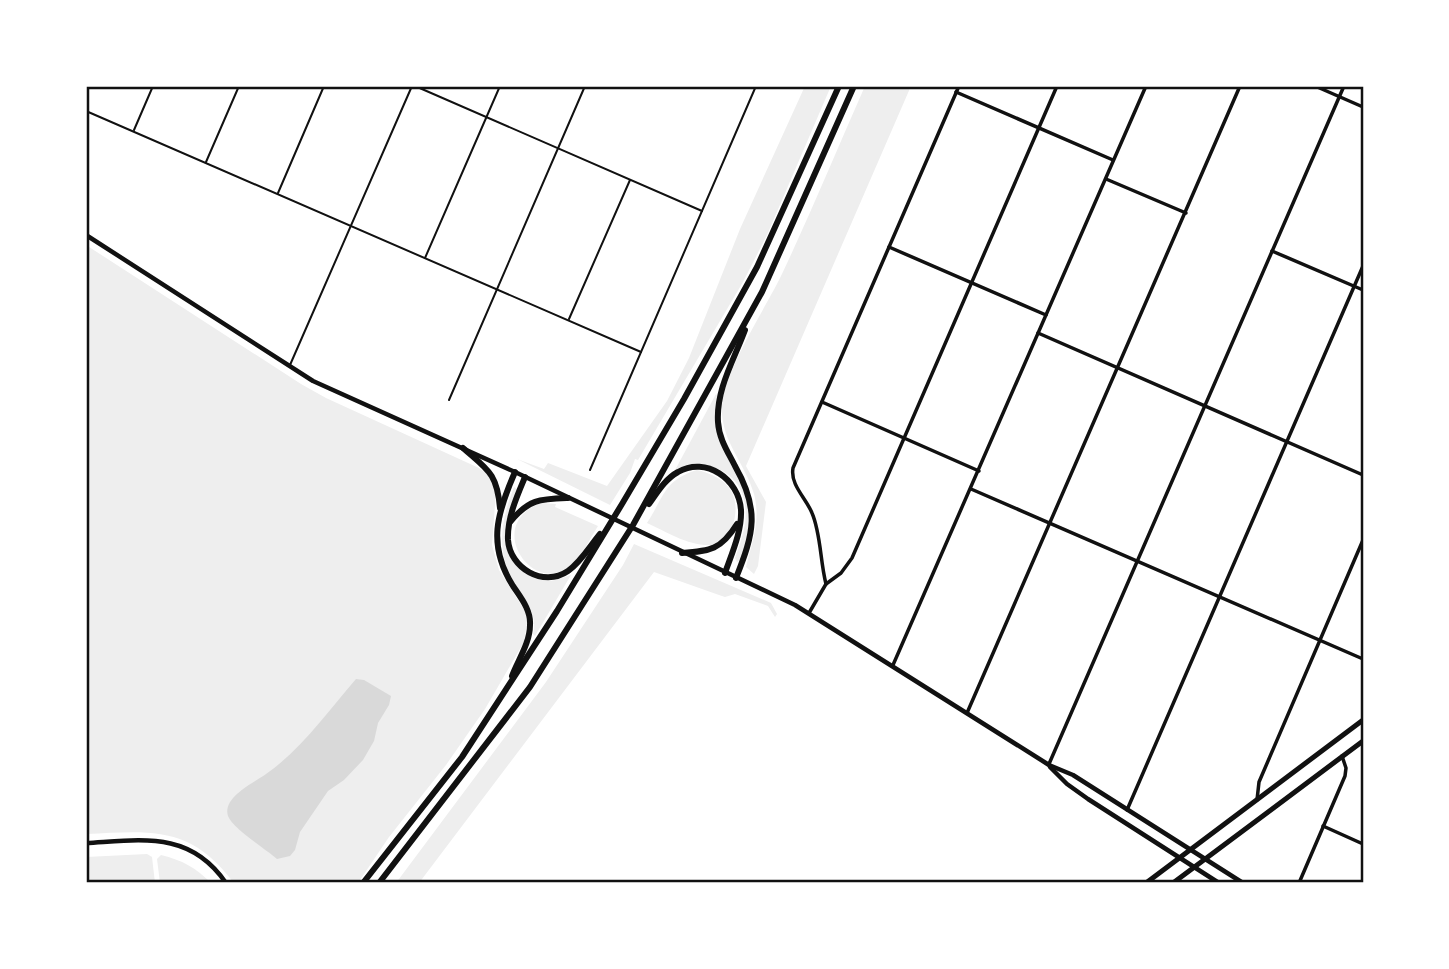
<svg xmlns="http://www.w3.org/2000/svg" width="1449" height="969" font-family="Figtree,sans-serif">
	<style>
		.green { fill: #eee }
		.water { fill: #d9d9d9 }
		.lines { fill: none; stroke-linecap: round; stroke-linejoin: round }
		.service { stroke: #111; stroke-width: 2 }
		.minor { stroke: #111; stroke-width: 3.5 }
		.secondary { stroke: #111; stroke-width: 4.5 }
		.primary { stroke: #111; stroke-width: 5 }
		.motorway { stroke: #111; stroke-width: 6 }
		.neatline { fill: none; stroke: #111; stroke-width: 2.5 }
	</style>
	<rect width="100%" height="100%" fill="#fff"/>
	<!-- green -->
	<g class="green">
		<path d="M805,86H831L767,235L743,282L638,460L635,459L630,473L610,505L517,459L544,469L548,463L607,486L667,401L689,358L740,229Z"/>
		<path d="M865,86H911L746,466L766,502L758,566L754,574L746,567C752,542 761,521 754,494C745,463 720,440 722,406C724,371 765,309 781,276C811,213 837,149 865,86Z"/>
		<path d="M86,245L301,384L326,398L479,468L490,476L496,492L492,545L499,570L525,611L527,623L524,642L485,709L446,765L389,837L358,883H234C190,825 152,831 86,834Z"/>
		<path d="M716,394L718,397L716,429L748,500L750,535L741,560L737,562L735,558C741,541 748,523 745,505C741,470 702,455 674,472Z"/>
		<path d="M697,470C722,476 739,489 735,516C734,523 731,532 726,537C722,541 716,544 712,547L711,545C688,546 667,532 647,523C664,497 664,480 697,470Z"/>
		<path d="M514,487L517,489C507,516 495,545 519,568C527,576 538,581 550,581C557,580 564,577 571,575L535,636L533,634C538,612 525,601 515,584C495,551 501,521 514,487Z"/>
		<path d="M541,503L556,504L555,507L598,526C590,538 584,553 574,563C536,602 481,525 541,503Z"/>
		<path d="M634,544L771,603L777,614L775,617L768,606L735,594L725,597L719,595L654,572L419,883H396L546,682L623,565Z"/>
		<path d="M147,854L152,857L155,883H86V857Z"/>
		<path d="M161,855C182,860 196,868 211,883H160L157,859Z"/>
	</g>
	<!-- water -->
	<path class="water" d="M356,679L364,680L391,696L389,705L378,723L374,741L363,760L344,780L328,791L300,832L295,850L290,856L277,859C266,849 233,829 228,816C222,797 255,782 266,774C302,749 328,711 356,679Z"/>
	<g class="lines">
		<!-- service -->
		<g class="service">
			<path d="M415,86L702,211"/>
			<path d="M86,111L641,352"/>
			<path d="M134,130L153,86"/>
			<path d="M206,162L239,86"/>
			<path d="M278,193L324,86"/>
			<path d="M425,258L500,86"/>
			<path d="M569,319L630,180"/>
			<path d="M290,365L412,86"/>
			<path d="M449,400L585,86"/>
			<path d="M590,470L756,86"/>
		</g>
		<!-- minor -->
		<g class="minor">
			<path d="M1315,86L1363,107"/>
			<path d="M956,92L1113,160"/>
			<path d="M1106,179L1186,213"/>
			<path d="M889,247L1046,315"/>
			<path d="M1272,251L1363,290"/>
			<path d="M1038,333L1363,475"/>
			<path d="M822,402L979,471"/>
			<path d="M971,489L1363,659"/>
			<path d="M826,584C820,561 821,534 812,513C806,498 790,485 793,468L959,86"/>
			<path d="M809,613L826,584L841,573L852,558L1057,86"/>
			<path d="M893,665L1146,86"/>
			<path d="M967,713L1240,86"/>
			<path d="M1049,764L1344,86"/>
			<path d="M1257,800L1259,782L1363,540"/>
			<path d="M1127,810L1363,266"/>
			<path d="M1323,826L1363,844"/>
			<path d="M1299,883L1345,776L1346,768L1342,756"/>
		</g>
		<!-- secondary -->
		<g class="secondary">
			<path d="M86,235L313,381L515,472L795,605L1049,765L1073,775L1243,883"/>
			<path d="M1050,767L1067,784L1088,799L1219,883"/>
			<path d="M86,843C141,840 190,830 226,883"/>
		</g>
		<!-- primary -->
		<g class="primary">
			<path d="M1146,883L1363,720"/>
			<path d="M1173,883L1363,741"/>
		</g>
		<!-- motorway -->
		<g class="motorway">
			<path d="M463,448C488,470 497,473 500,508"/>
			<path d="M525,477C517,496 507,518 508,540C510,568 543,588 568,571C581,562 590,546 600,534"/>
			<path d="M649,504C657,493 665,479 678,472C706,456 739,479 741,510C742,531 732,553 725,573"/>
			<path d="M510,522C529,499 540,499 568,498"/>
			<path d="M682,553C710,551 721,550 737,524"/>
			<path d="M736,578C754,533 760,510 735,466C728,452 719,439 718,422C716,389 734,360 745,330"/>
			<path d="M512,676C518,660 530,643 530,625C531,610 521,598 513,586C487,545 497,513 515,472"/>
			<path d="M363,883L462,757L557,611L622,504L684,399L757,267L839,86"/>
			<path d="M379,883L530,687L633,525L762,292L854,86"/>
		</g>
	</g>
	<!-- border -->
	<rect width="1449" height="969" fill="none" stroke="#ffffff" stroke-width="175"/>
	<rect x="88" y="88" width="1274" height="793" class="neatline"/>
</svg>
